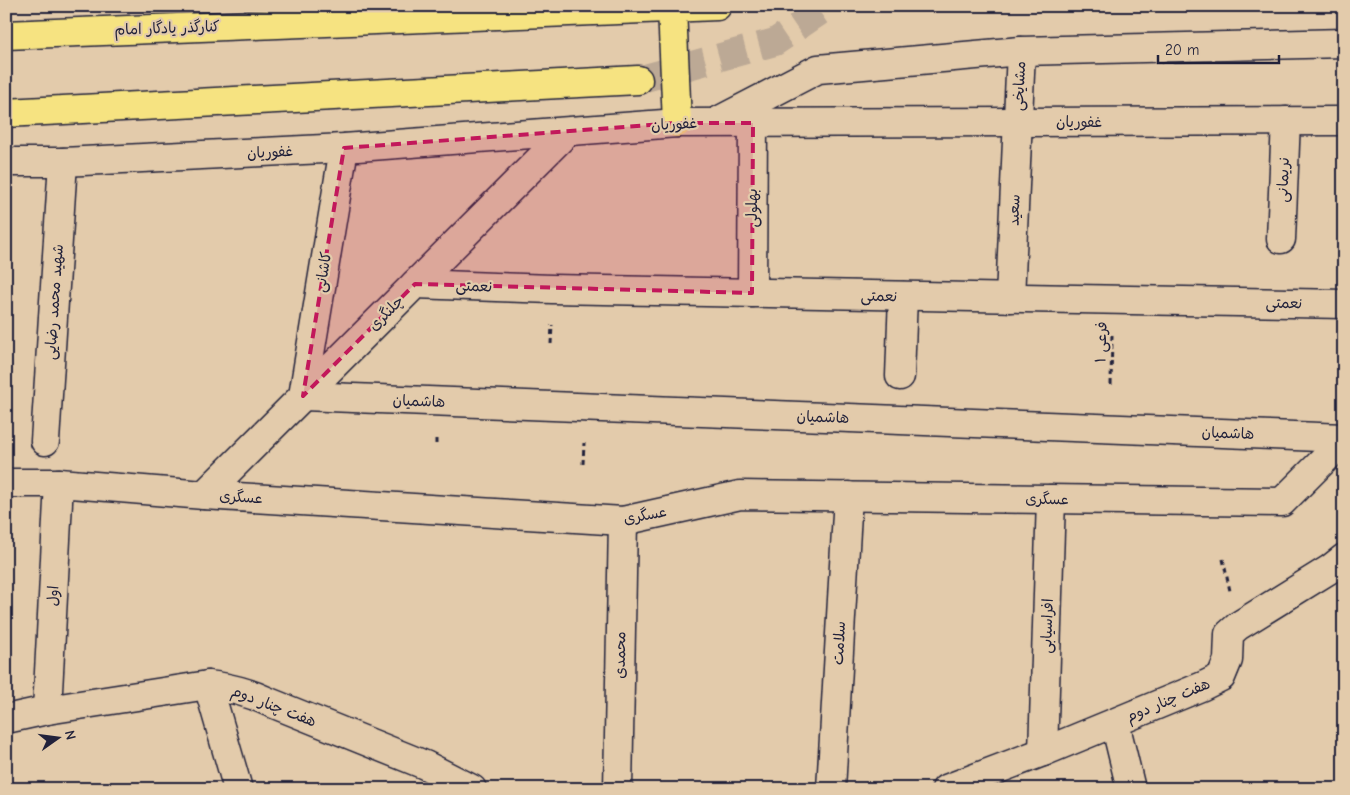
<svg xmlns="http://www.w3.org/2000/svg" width="1350" height="795" font-family="'Comic Neue','Playpen Sans Arabic',sans-serif">
	<style>
		.lines { fill: none; stroke-linecap: round; stroke-linejoin: round }
		.highway-tunnel { stroke: #bca995; stroke-width: 28; stroke-dasharray: 28 14; stroke-linecap: butt }
		.minor-casing { stroke: #22223b; stroke-width: 31 }
		.major-casing { stroke: #22223b; stroke-width: 31 }
		.highway-casing { stroke: #22223b; stroke-width: 31 }
		.path { stroke: #22223b; stroke-width: 3; stroke-dasharray: 5 4; stroke-linecap: butt }
		.minor { stroke: #e3cbab; stroke-width: 28 }
		.major { stroke: #f6e381; stroke-width: 28 }
		.highway { stroke: #f6e381; stroke-width: 28 }
		.marked { fill: #c2185b; fill-opacity: 0.2; stroke: #c2185b; stroke-width: 4; stroke-dasharray: 10 6; stroke-linejoin: round }
		.labels { text-anchor: middle; stroke-width: 4.5; stroke-linejoin: round; paint-order: stroke }
		.street-label { font-size: 15px; fill: #22223b; stroke: #e3cbab }
	</style>
	<rect width="100%" height="100%" fill="#e3cbab"/>
	<filter id="ink" filterUnits="userSpaceOnUse"><feTurbulence type="fractalNoise" baseFrequency=".02" numOctaves="2"/><feDisplacementMap in="SourceGraphic" scale="10" xChannelSelector="R" yChannelSelector="G"/><feConvolveMatrix kernelMatrix="1 2 1 2 8 2 1 2 1" color-interpolation-filters="sRGB"/></filter>
	<g filter="url(#ink)">
		<g class="lines">
			<!-- highway-tunnel -->
			<path class="highway-tunnel" d="M638,80L775,42L828,6"/>
			<!-- minor casing -->
			<g class="minor-casing">
				<g id="minor">
					<path d="M718,121L818,69L1021,51L1344,43"/>
					<path d="M344,148L303,396L1344,438"/>
					<path d="M6,162H63L344,148L677,123L1344,121"/>
					<path d="M1281,239L1286,121"/>
					<path d="M415,284L552,289L1344,304"/>
					<path d="M752,293L753,123"/>
					<path d="M1010,298L1021,51"/>
					<path d="M900,376L903,296"/>
					<path d="M45,441L63,162"/>
					<path d="M6,483H59L204,495L623,521L740,495L1282,502L1344,440"/>
					<path d="M204,495L567,132"/>
					<path d="M208,685L238,789"/>
					<path d="M47,710L59,483"/>
					<path d="M6,719L47,710L208,685C231,688 248,692 269,702L425,765L472,789"/>
					<path d="M1115,723L1131,789"/>
					<path d="M1043,752L1051,499"/>
					<path d="M618,789L623,521"/>
					<path d="M831,789L848,496"/>
					<path d="M946,789L1043,752L1203,686L1221,677L1228,660L1229,634L1238,626L1330,569L1344,558"/>
				</g>
			</g>
			<!-- major casing -->
			<g class="major-casing">
				<g id="major">
					<path d="M672,8L677,123"/>
					<path d="M6,35L717,6"/>
				</g>
			</g>
			<!-- highway casing -->
			<g class="highway-casing">
				<path id="highway" d="M6,113L638,80"/>
			</g>
			<!-- path -->
			<g class="path">
				<path d="M551,344L552,325"/>
				<path d="M1111,385L1112,335"/>
				<path d="M436,444V437"/>
				<path d="M583,464L584,443"/>
				<path d="M1223,559L1230,591"/>
			</g>
			<!-- minor -->
			<use href="#minor" class="minor"/>
			<!-- major -->
			<use href="#major" class="major"/>
			<!-- highway -->
			<use href="#highway" class="highway"/>
		</g>
	</g>
	<!-- marked area -->
	<path class="marked" d="M677,123H753L752,293L415,284L303,396L344,148Z"/>
	<g class="labels">
		<!-- street labels -->
		<g class="street-label">
			<text transform="translate(167 28) rotate(-2)" y="5">کنارگذر یادگار امام</text>
			<text transform="translate(1019 86) rotate(-87)" y="5">مشایخی</text>
			<text x="1079" y="127">غفوریان</text>
			<text transform="translate(674 124) rotate(-3)" y="5">غفوریان</text>
			<text transform="translate(270 152) rotate(-3)" y="5">غفوریان</text>
			<text transform="translate(1283 180) rotate(-88)" y="5">نریمانی</text>
			<text transform="translate(752 208) rotate(-90)" y="5">بهلولی</text>
			<text transform="translate(1014 210) rotate(-88)" y="5">سعید</text>
			<text transform="translate(323 272) rotate(-81)" y="5">کاشانی</text>
			<text transform="translate(474 286) rotate(2)" y="5">نعمتی</text>
			<text transform="translate(879 296) rotate(1)" y="5">نعمتی</text>
			<text transform="translate(54 302) rotate(-86)" y="5">شهید محمد رضایی</text>
			<text transform="translate(1284 303) rotate(1)" y="5">نعمتی</text>
			<text transform="translate(386 313) rotate(-45)" y="5">چلنگری</text>
			<text transform="translate(1101 342) rotate(-88)" y="5">فرعی ۱</text>
			<text transform="translate(419 401) rotate(2)" y="5">هاشمیان</text>
			<text transform="translate(823 417) rotate(2)" y="5">هاشمیان</text>
			<text transform="translate(1228 433) rotate(2)" y="5">هاشمیان</text>
			<text transform="translate(241 497) rotate(4)" y="5">عسگری</text>
			<text transform="translate(1047 499) rotate(1)" y="5">عسگری</text>
			<text transform="translate(645 515) rotate(-10)" y="5">عسگری</text>
			<text transform="translate(53 596) rotate(-87)" y="5">اول</text>
			<text transform="translate(1047 626) rotate(-88)" y="5">افراسیابی</text>
			<text transform="translate(839 643) rotate(-87)" y="5">سلامت</text>
			<text transform="translate(620 655) rotate(-89)" y="5">محمدی</text>
			<text transform="translate(1168 700) rotate(-23)" y="5">هفت چنار دوم</text>
			<text transform="translate(274 706) rotate(21)" y="5">هفت چنار دوم</text>
		</g>
	</g>
	<!-- margin -->
	<rect width="1350" height="795" fill="none" stroke="#e3cbab" stroke-width="25"/>
	<rect x="12" y="12" width="1325" height="770" fill="none" stroke="#22223b" stroke-width="2" filter="url(#ink)"/>
	<!-- north arrow -->
	<g transform="translate(58 738) rotate(76)" stroke="#e3cbab" stroke-width="4" paint-order="stroke">
	<path d="M0-4L9 19L0 12L-9 19Z" fill="#22223b"/>
	<text y="-8" font-size="14" font-weight="bold" text-anchor="middle" fill="#22223b">N</text>
	</g>
	<!-- scale -->
	<path d="M1158 55v8h121v-8" fill="none" stroke="#22223b" stroke-width="2.5"/>
	<text x="1165" y="55" font-size="15" fill="#22223b" stroke="#e3cbab" stroke-width="4" paint-order="stroke">20 m</text>
</svg>
